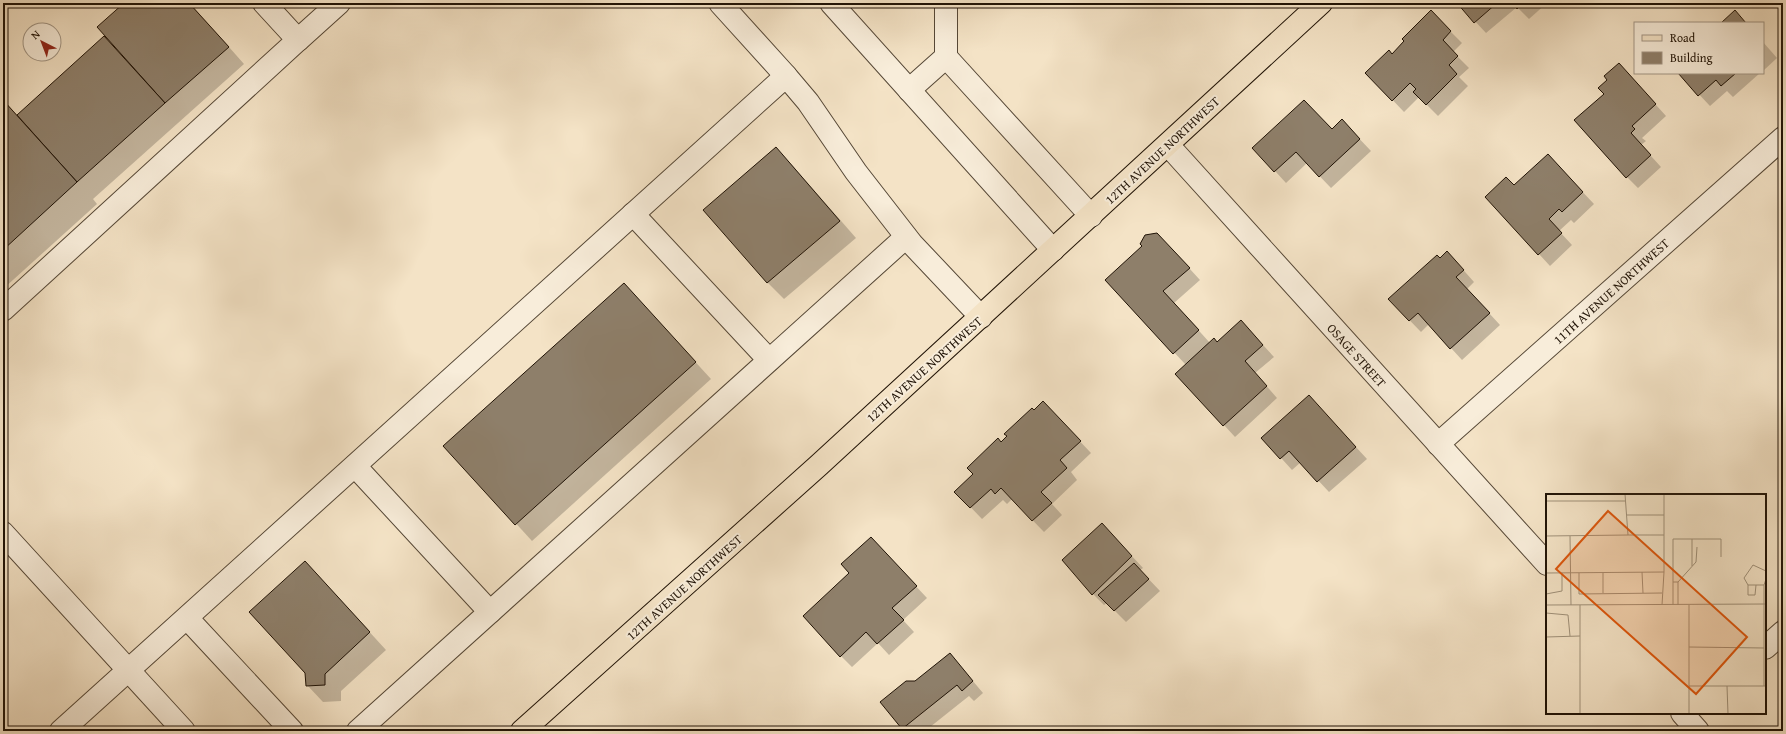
<svg xmlns="http://www.w3.org/2000/svg" width="1786" height="734" font-family="'Gentium Book Plus',serif">
	<style>
		.shadow { fill: #0003 }
		.building { fill: #8e7f6a; stroke: #201306 }
		.lines { fill: none; stroke-linecap: round; stroke-linejoin: round }
		.minor-casing { stroke: #554736; stroke-width: 24 }
		.major-casing { stroke: #201306; stroke-width: 24 }
		.minor { stroke: #f8edda; stroke-width: 22 }
		.major { stroke: #f4e3c6; stroke-width: 22 }
		.labels { text-anchor: middle; stroke-width: 4; stroke-linejoin: round; paint-order: stroke }
		.street-label { font-size: 13px; fill: #201306; stroke: #f8edda }
		.inset-road { fill: none; stroke: #9f9079; stroke-width: 1 }
		.view { fill: #de560c; fill-opacity: 0.15; stroke: #de560c; stroke-width: 2 }
		.inset-edge { fill: none; stroke: #201306; stroke-width: 2 }
	</style>
	<rect width="100%" height="100%" fill="#f4e3c6"/>
	<filter id="stains"><feTurbulence type="fractalNoise" baseFrequency=".005" numOctaves="4"/><feColorMatrix values="0 0 0 0 .2 0 0 0 0 .09 0 0 0 0 .02 0 0 0 .5 -.17"/></filter>
	<radialGradient id="worn" r=".72"><stop offset=".6" stop-color="#630" stop-opacity="0"/><stop offset="1" stop-color="#630" stop-opacity=".3"/></radialGradient>
	<!-- shadow -->
	<g class="shadow">
		<path d="M125,3H190L244,64L93,199L97,204L3,289V99L18,116L106,36Z"/>
		<path d="M1458,3H1547L1529,19L1517,7L1486,33Z"/>
		<path d="M1431,12L1462,43L1453,52L1469,68L1459,77L1468,86L1438,116L1419,97L1404,112L1367,73L1392,55Z"/>
		<path d="M1763,42L1777,58L1763,71Z"/>
		<path d="M1619,64L1666,116L1642,138L1646,141L1641,145L1661,167L1638,188L1627,177L1609,80Z"/>
		<path d="M1679,73H1760L1733,97L1727,91L1710,106Z"/>
		<path d="M1332,130L1353,132L1371,151L1331,188L1307,163L1286,183L1254,148Z"/>
		<path d="M775,148L792,165L856,238L784,299L768,283L705,210Z"/>
		<path d="M1559,167L1594,204L1574,223L1571,220L1559,231L1572,245L1550,266L1539,254Z"/>
		<path d="M1168,245L1200,280L1174,303L1210,343H1217L1252,333L1274,357L1255,373L1277,398L1235,437L1177,374L1186,365L1106,280Z"/>
		<path d="M1440,259L1458,264L1474,282L1467,289L1500,325L1462,360L1429,324L1421,332L1389,299Z"/>
		<path d="M624,284L711,379L532,541L445,446Z"/>
		<path d="M1309,396L1367,459L1329,492L1301,462L1292,470L1263,438Z"/>
		<path d="M1034,411L1054,414L1091,453L1071,472L1077,480L1052,504L1062,515L1044,532L1012,499L1007,504L1003,500L982,519L956,492L974,474L1001,443Z"/>
		<path d="M1102,524L1143,568L1140,570L1160,591L1126,622L1107,603L1104,605L1093,594Z"/>
		<path d="M882,550L927,598L903,620L914,632L889,655L878,643L852,667L841,656L850,573Z"/>
		<path d="M321,579L386,650L341,691V701L323,702L307,685Z"/>
		<path d="M950,654L983,693L974,701L969,696L925,731H905L881,702L915,682Z"/>
	</g>
	<!-- building -->
	<g class="building">
		<path d="M124,3H189L229,47L165,103L97,27Z"/>
		<path d="M1457,3H1497L1474,23Z"/>
		<path d="M1512,3H1523L1517,9Z"/>
		<path d="M1431,10L1451,31L1443,40L1458,56L1449,65L1457,74L1426,105L1413,92L1416,89L1410,83L1392,101L1365,73L1389,50L1392,54L1404,41L1402,39Z"/>
		<path d="M1735,10L1746,23H1721Z"/>
		<path d="M104,36L165,103L77,182L17,115Z"/>
		<path d="M1619,63L1656,104L1632,126L1635,129L1631,133L1651,155L1626,178L1574,120L1604,94L1598,88L1607,80L1604,76Z"/>
		<path d="M1678,73H1736L1721,86L1716,80L1698,96Z"/>
		<path d="M3,100L77,182L3,250Z"/>
		<path d="M1304,100L1332,129L1342,119L1360,139L1319,177L1296,152L1274,172L1252,148Z"/>
		<path d="M776,147L840,221L767,283L703,210Z"/>
		<path d="M1548,154L1583,192L1562,212L1559,209L1549,219L1562,233L1538,255L1485,197L1506,177L1514,185Z"/>
		<path d="M1157,233L1190,268L1163,291L1199,330L1173,354L1105,280L1142,246L1140,244L1145,235Z"/>
		<path d="M1447,251L1464,270L1456,277L1490,313L1450,349L1418,313L1409,321L1388,299L1437,255L1440,258Z"/>
		<path d="M624,283L696,362L515,525L443,446Z"/>
		<path d="M1241,320L1263,345L1245,361L1267,386L1223,426L1175,374L1214,338L1217,342Z"/>
		<path d="M1309,395L1356,447L1317,482L1289,451L1280,459L1261,438Z"/>
		<path d="M1043,401L1081,441L1060,460L1067,468L1041,492L1052,503L1032,521L1001,488L995,494L991,489L970,508L954,492L973,474L967,468L998,438L1001,442L1007,436L1004,434L1032,408L1034,410Z"/>
		<path d="M1102,523L1132,556L1092,595L1062,560Z"/>
		<path d="M871,537L917,586L892,608L904,620L877,644L866,632L840,657L803,616L849,573L841,564Z"/>
		<path d="M305,561L370,632L325,674V685L306,686L305,673L249,612Z"/>
		<path d="M1134,563L1149,579L1114,611L1098,595Z"/>
		<path d="M950,653L973,681L962,691L957,685L902,729L880,702L906,681H915Z"/>
	</g>
	<g class="lines">
		<!-- minor casing -->
		<g class="minor-casing">
			<g id="minor">
				<path d="M720,3L786,76"/>
				<path d="M831,3L1053,250"/>
				<path d="M298,40L339,3"/>
				<path d="M946,57L1091,216"/>
				<path d="M909,90L946,57V3"/>
				<path d="M1168,145L1547,564"/>
				<path d="M633,214L769,360"/>
				<path d="M3,310L298,40L264,3"/>
				<path d="M1438,444L1783,138"/>
				<path d="M355,466L490,612"/>
				<path d="M3,533L184,731"/>
				<path d="M187,618L292,731"/>
				<path d="M1765,648L1783,632"/>
				<path d="M1682,713L1698,731"/>
				<path d="M61,731L786,76L808,102L856,172L912,244L981,317"/>
				<path d="M358,731L906,237"/>
			</g>
		</g>
		<!-- major casing -->
		<g class="major-casing">
			<path id="major" d="M522,731L819,465L1321,3"/>
		</g>
		<!-- minor -->
		<use href="#minor" class="minor"/>
		<!-- major -->
		<use href="#major" class="major"/>
	</g>
	<g class="labels">
		<!-- street labels -->
		<g class="street-label">
			<text transform="translate(1162 150) rotate(-43)" y="5">12TH AVENUE NORTHWEST</text>
			<text transform="translate(1611 291) rotate(-42)" y="5">11TH AVENUE NORTHWEST</text>
			<text transform="translate(1357 355) rotate(48)" y="5">OSAGE STREET</text>
			<text transform="translate(924 369) rotate(-42)" y="5">12TH AVENUE NORTHWEST</text>
			<text transform="translate(684 587) rotate(-42)" y="5">12TH AVENUE NORTHWEST</text>
		</g>
	</g>
	<!-- overview -->
	<g transform="translate(1546 494)">
		<rect width="220" height="220" fill="#f4e3c6"/>
		<path class="inset-road" d="M0,7H79M81,21H118V78M118,21V0M82,41H118M0,42L82,41L79,0M24,42L25,111M146,45V72M96,78L97,99M0,79L118,78L116,111M33,79V100L116,99M57,79V99M127,88H132L150,68L151,53M132,88V111M202,91V101H209L210,91M218,91H202L198,84L207,71L220,77M0,100L16,97V79M0,111L220,110M34,111V220M127,111V45H175V63M143,111V220M0,119L22,121L24,142M0,143L34,142M143,153L218,154M143,192H220M181,192L182,220M218,192V91L220,85"/>
		<path class="view" d="M62,17L201,143L150,200L10,75Z"/>
		<rect width="220" height="220" class="inset-edge"/>
	</g>
	<!-- margin -->
	<rect width="1786" height="734" fill="none" stroke="#f4e3c6" stroke-width="16"/>
	<rect x="4" y="4" width="1778" height="726" fill="none" stroke="#201306" stroke-width="2"/>
	<rect x="8" y="8" width="1770" height="718" fill="none" stroke="#201306"/>
	<!-- legend -->
	<rect x="1634" y="22" width="130" height="52" fill="#f8edda" stroke="#a29685"/>
	<rect x="1642" y="35" width="20" height="6" fill="#f4e3c6" stroke="#a29685"/>
	<text x="1670" y="42" font-size="12" fill="#201306">Road</text>
	<rect x="1642" y="52" width="20" height="12" fill="#8e7f6a" stroke="#a29685"/>
	<text x="1670" y="62" font-size="12" fill="#201306">Building</text>
	<!-- north arrow -->
	<g transform="translate(42 42) rotate(318)"><circle r="19" fill="#f8edda" stroke="#a29685"/>
	<path d="M0-3L7 15L0 10L-7 15Z" fill="#8f2418"/>
	<text y="-6" font-size="11" font-weight="bold" text-anchor="middle" fill="#201306">N</text>
	</g>
	<rect width="100%" height="100%" filter="url(#stains)"/>
	<rect width="100%" height="100%" fill="url(#worn)"/>
</svg>
